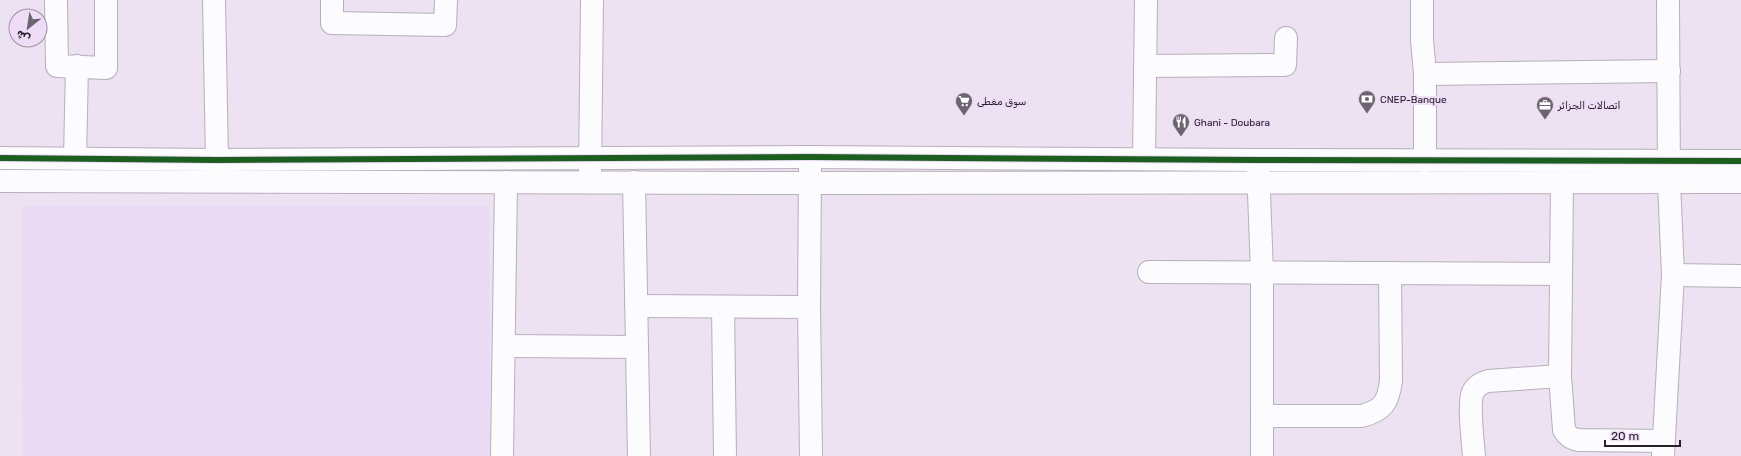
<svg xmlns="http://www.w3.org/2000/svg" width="1741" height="456" font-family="Rubik,Vazirmatn,sans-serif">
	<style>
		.built { fill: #ebdaf3 }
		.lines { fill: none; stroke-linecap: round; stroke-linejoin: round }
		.minor-casing { stroke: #b7afbb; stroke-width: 24 }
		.minor { stroke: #fcfbfd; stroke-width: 22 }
		.cycleway-casing { stroke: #efdcf7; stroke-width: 8 }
		.cycleway { stroke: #1b5e20; stroke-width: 6 }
		.labels { text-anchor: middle; stroke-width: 4; stroke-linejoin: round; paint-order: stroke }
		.poi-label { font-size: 10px; fill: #27202a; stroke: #efdcf7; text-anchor: start }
	</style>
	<rect width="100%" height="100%" fill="#ece2f1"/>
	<!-- built -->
	<path class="built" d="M22,205H489L490,456H23Z"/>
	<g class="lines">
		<!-- minor casing -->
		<g class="minor-casing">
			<g id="minor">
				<path d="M56,0L57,66L106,68V0"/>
				<path d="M214,0L217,160"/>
				<path d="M332,0V23L445,25L446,0"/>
				<path d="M1422,0V40L1425,74L1669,71"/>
				<path d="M1145,66L1285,65L1286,38"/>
				<path d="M0,158L217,160L810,157L1258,160L1741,161"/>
				<path d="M75,158L77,66"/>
				<path d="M1144,159L1146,0"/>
				<path d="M1425,161V74"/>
				<path d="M1258,167L1262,272V456"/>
				<path d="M810,169L809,307L811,456"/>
				<path d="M590,173L592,0"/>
				<path d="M0,181L810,183L1741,182"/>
				<path d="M634,182L639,456"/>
				<path d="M1562,182L1560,376L1564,430C1568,437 1572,439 1579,440L1663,441"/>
				<path d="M1149,272L1561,274"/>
				<path d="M1673,275L1741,276"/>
				<path d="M636,306L809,307"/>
				<path d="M723,307L725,456"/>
				<path d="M504,346L637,347"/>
				<path d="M1262,416H1362C1383,410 1388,403 1391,381L1390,273"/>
				<path d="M502,456L506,182"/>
				<path d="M1474,456C1473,443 1468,403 1473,392C1476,386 1481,383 1488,381L1560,376"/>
				<path d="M1663,456L1673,275L1669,182L1668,0"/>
			</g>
		</g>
		<!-- minor -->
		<use href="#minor" class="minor"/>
		<!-- cycleway casing -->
		<g class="cycleway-casing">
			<path id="cycleway" d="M0,158L217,160L810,157L1258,160L1741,161"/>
		</g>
		<!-- cycleway -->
		<use href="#cycleway" class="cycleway"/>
	</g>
	<!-- icons -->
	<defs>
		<g id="bank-pin" transform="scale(0.9)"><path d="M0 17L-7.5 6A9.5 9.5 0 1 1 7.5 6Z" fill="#6c6470" stroke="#efdcf7"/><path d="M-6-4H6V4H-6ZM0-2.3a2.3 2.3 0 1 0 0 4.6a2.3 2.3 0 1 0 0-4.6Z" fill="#fff"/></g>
		<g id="supermarket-pin" transform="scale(0.9)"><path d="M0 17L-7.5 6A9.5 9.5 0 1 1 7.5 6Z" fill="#6c6470" stroke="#efdcf7"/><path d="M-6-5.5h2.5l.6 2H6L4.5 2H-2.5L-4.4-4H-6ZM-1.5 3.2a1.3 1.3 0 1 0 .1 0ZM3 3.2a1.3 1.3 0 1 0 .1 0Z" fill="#fff"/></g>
		<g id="office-pin" transform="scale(0.9)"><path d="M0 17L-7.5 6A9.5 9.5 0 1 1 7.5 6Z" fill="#6c6470" stroke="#efdcf7"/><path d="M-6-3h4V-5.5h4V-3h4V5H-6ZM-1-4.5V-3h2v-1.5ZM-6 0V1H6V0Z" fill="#fff"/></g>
		<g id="restaurant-pin" transform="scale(0.9)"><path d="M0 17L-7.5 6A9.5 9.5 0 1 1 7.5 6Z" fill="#6c6470" stroke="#efdcf7"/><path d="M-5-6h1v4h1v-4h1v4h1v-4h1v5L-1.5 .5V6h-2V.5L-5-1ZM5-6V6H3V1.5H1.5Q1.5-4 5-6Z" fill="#fff"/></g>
	</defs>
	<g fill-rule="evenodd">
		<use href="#bank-pin" x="1367" y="99"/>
		<use href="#supermarket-pin" x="964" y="101"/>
		<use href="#office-pin" x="1545" y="105"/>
		<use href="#restaurant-pin" x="1181" y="122"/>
	</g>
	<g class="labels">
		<!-- poi labels -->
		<g class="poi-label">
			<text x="1380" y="103">CNEP-Banque</text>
			<text x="977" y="105">سوق مغطى</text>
			<text x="1558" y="109">اتصالات الجزائر</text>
			<text x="1194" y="126">Ghani - Doubara</text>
		</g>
	</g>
	<!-- north arrow -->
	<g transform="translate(28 28) rotate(210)"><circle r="19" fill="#efdcf7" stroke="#9f91a5"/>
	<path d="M0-3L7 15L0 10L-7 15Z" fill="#6c6470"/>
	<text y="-6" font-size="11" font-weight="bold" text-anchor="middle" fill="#27202a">ش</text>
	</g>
	<!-- scale -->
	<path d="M1605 440v6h75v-6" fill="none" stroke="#27202a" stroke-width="2"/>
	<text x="1611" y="440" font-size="12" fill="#27202a" stroke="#efdcf7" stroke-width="3" paint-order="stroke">20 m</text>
</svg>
